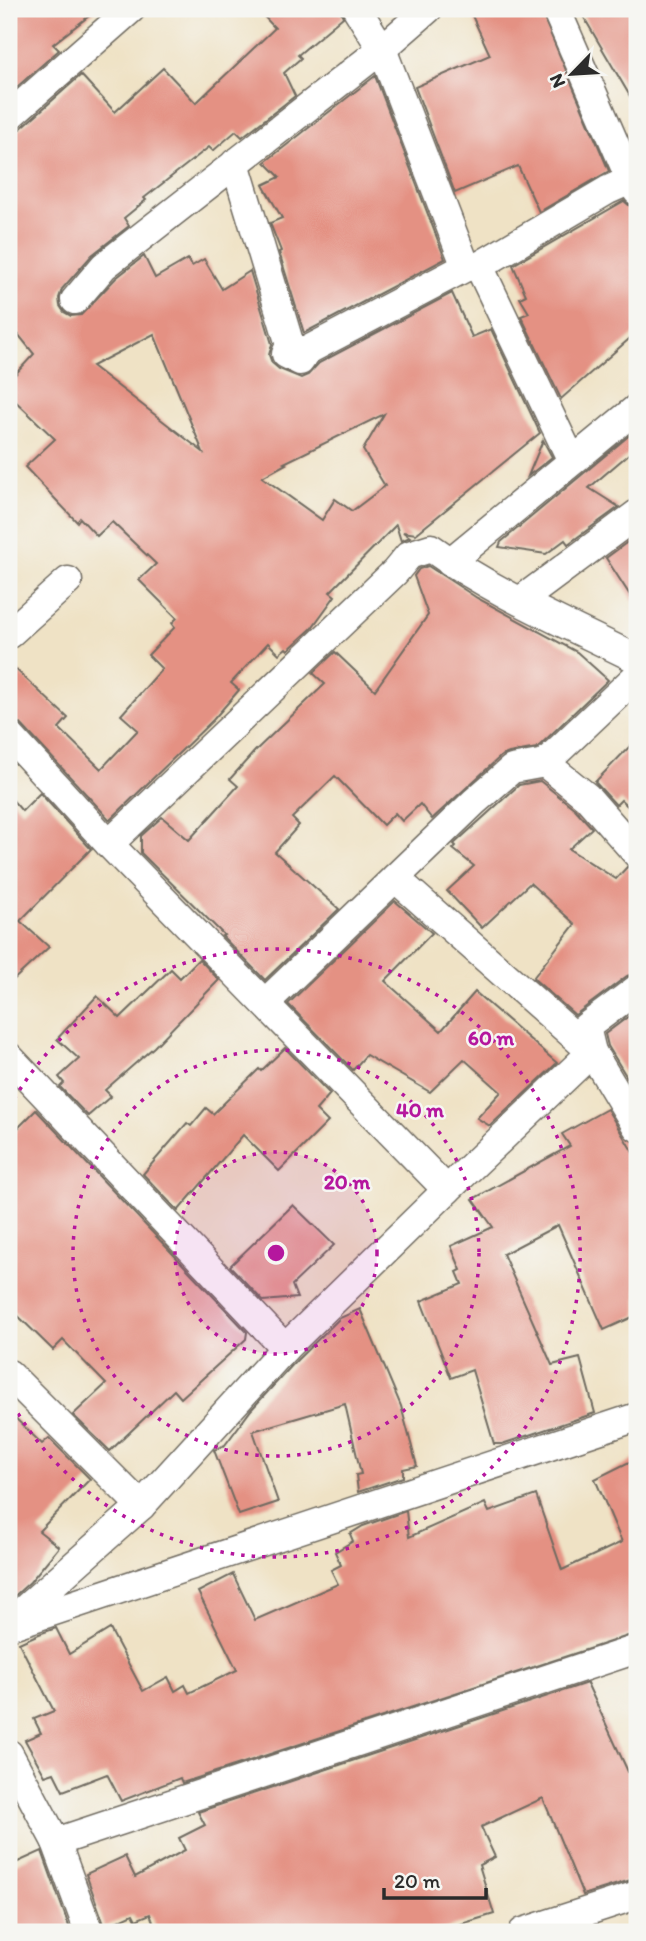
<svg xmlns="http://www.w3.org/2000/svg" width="646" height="1941" font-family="Itim,sans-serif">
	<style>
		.building { fill: #e49183; fill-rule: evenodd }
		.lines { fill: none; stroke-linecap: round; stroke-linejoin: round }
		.street-casing { stroke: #706b61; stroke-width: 31 }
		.street { stroke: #fff; stroke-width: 28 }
		.ring { fill: none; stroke: #b5179e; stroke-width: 3.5; stroke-dasharray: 3.5 7 }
		.centre { fill: #b5179e; stroke: #f6f6f2; stroke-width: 3.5 }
		.ring-label { font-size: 21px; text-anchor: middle; font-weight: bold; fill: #b5179e; stroke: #f6f6f2; stroke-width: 5; stroke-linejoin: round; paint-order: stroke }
	</style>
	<rect width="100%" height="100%" fill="#f6f6f2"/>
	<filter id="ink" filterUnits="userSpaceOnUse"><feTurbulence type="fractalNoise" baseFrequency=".0143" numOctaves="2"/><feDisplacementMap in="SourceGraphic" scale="14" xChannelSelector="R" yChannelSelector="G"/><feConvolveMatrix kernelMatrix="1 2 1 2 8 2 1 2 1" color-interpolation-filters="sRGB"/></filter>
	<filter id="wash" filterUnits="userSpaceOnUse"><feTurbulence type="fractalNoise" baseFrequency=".00686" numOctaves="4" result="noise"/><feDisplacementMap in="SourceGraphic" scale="28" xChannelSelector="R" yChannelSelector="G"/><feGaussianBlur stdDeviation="1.57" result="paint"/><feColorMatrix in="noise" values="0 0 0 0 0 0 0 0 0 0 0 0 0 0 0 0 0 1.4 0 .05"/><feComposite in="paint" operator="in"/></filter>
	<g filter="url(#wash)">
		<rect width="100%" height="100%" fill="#efe2c5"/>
		<g id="blocks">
			<!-- building -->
			<g class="building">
				<path d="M9,9H98L53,44L59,50L9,94Z"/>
				<path d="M257,9H340L343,17L298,55L301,58L284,73L295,96L242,137L236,131L213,151L209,147L144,198L146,200L124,218L129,226L92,255L62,289L59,298L60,306L64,312L71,316L81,315L116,278L144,256L155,278L188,259L192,266L204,259L222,289L250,271L272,344L269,355L272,363L279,369L301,378L308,375L319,363L452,293L472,337L491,329L540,433L416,534L403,532L410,537L401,541L396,525L330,592L335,596L311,629L288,650L286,648L279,654L268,643L231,683L239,690L213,720L110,820L21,724L9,719V663L68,718L59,728L101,769L138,730L121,715L162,669L148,655L175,627L172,623L177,618L139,580L156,564L112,522L97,536L80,518L77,522L25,467L55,439L9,395V381L34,354L9,323V132L20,129L81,75L115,112L163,68L196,103L275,28ZM154,334L203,452L92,366ZM384,414L363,450L385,486L352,511L335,499L322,520L262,477L286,464L284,463Z"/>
				<path d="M469,9H540L609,171L539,212L518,166L455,193L415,87L490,55Z"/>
				<path d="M579,9H637V108Z"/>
				<path d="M375,76L445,259L304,333L279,252L281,251L270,223L282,218L263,185L280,177L265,162Z"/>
				<path d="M624,201L630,206L637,208V332L561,399L521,316L529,313L520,298L526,295L513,265Z"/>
				<path d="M637,429V447L589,488L619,507L568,544L565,540L546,554L499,547L501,542Z"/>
				<path d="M543,440L552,457L528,476Z"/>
				<path d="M637,535V606L606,558Z"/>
				<path d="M428,566L477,598L577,652L608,680L537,748L509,753L501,756L432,819L420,804L402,821L395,813L383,825L335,776L292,818L299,825L275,852L339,909L265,980L222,936L224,935L141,853V836L162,817L189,840L238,786L230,779L255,751L325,684L313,673L335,652L375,690L428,615L414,576L419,569Z"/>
				<path d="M637,739V815L621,800L616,805L595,782Z"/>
				<path d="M540,781L575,809L592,828L569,849L616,879L627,867L637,870V973L627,976L575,1015L533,978L575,924L530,883L482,928L447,891L474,866L453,849L456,846L454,844L519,785Z"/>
				<path d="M40,793L91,849L20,921L49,947L9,984V796L22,811Z"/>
				<path d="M395,901L432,933L385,981L441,1031L475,992L557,1063L490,1126L477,1118L501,1092L464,1059L430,1092L366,1055L353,1070L288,1004Z"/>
				<path d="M199,959L219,980L154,1047L105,1090L111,1096L88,1116L60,1087L64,1083L59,1077L79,1059L57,1039L97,996L120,1018L171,969L180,978Z"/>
				<path d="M637,1010V1094L608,1046L605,1034Z"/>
				<path d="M285,1048L330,1094L316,1110L328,1122L279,1171L243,1135L178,1211L143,1174L187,1123L191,1126L206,1108L213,1114L259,1069L261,1071Z"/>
				<path d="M607,1109L637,1159V1315L604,1330L558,1225L503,1254L552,1365L580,1358L595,1413L502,1444H494L472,1370L451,1378L421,1301L462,1284L457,1272L461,1270L451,1246L493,1227L473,1199L570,1146L562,1134Z"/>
				<path d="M36,1110L247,1332L246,1339L181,1398L174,1390L110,1451L73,1415L106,1384L63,1340L53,1350L9,1307V1137Z"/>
				<path d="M293,1205L334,1245L292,1285L297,1298L263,1301L230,1266Z"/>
				<path d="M360,1309L401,1406L417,1466L403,1469V1477L358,1492L356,1475L361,1474L345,1404L253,1431L278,1502L239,1515L214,1450L225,1445L251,1410L297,1360L340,1318Z"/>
				<path d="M9,1412L42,1444L49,1438L90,1479L39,1531L59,1547L30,1582L9,1601Z"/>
				<path d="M637,1458V1633L182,1783L180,1778L121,1801L107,1774L63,1791L54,1773L45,1776L25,1740L41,1733L34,1719L54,1711L19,1643L39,1634L56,1628L69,1654L110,1629L143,1691L168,1677L175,1691L185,1685L189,1693L237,1670L198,1592L233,1574L255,1620L338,1584L331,1570L341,1565L335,1552L353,1541L350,1534L363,1526L406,1511L409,1537L485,1503L489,1512L536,1495L562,1570L622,1542L595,1479Z"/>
				<path d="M587,1683L630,1776L637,1772V1878L583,1895L543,1798L481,1827L495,1857L479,1865L494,1914L435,1932H157L150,1914L136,1920L133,1914L105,1927L86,1874L125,1856L135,1877L185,1850L179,1838L205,1825L198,1812Z"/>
				<path d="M42,1851L71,1932H9V1866Z"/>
			</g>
		</g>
	</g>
	<g filter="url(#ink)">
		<use href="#blocks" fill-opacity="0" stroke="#706b61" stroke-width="2"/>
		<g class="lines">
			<!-- street casing -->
			<g class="street-casing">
				<g id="street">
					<path d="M357,9L382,49L466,267L479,266L572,461"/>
					<path d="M556,9L631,181L637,191"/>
					<path d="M9,116L131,9"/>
					<path d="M235,163L290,345L286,354L300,361L308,350L466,267"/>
					<path d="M479,266L608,190L637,177"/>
					<path d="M75,300L104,266L382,49L428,9"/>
					<path d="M450,562L637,408"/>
					<path d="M520,601L637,514"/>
					<path d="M9,634L68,581"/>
					<path d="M9,735L109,844L447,1190"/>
					<path d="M545,763L637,676"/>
					<path d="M109,844L395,572L409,555L431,548C492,592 569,625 637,659"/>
					<path d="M395,878L592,1052L637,1127"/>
					<path d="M265,1003L474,802L512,769L545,763L587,797L637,854"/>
					<path d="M9,1057L285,1348"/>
					<path d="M9,1374L141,1506"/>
					<path d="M9,1623L141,1506L285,1348L447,1190L592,1052L586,1027L637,989"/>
					<path d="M15,1624L637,1417"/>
					<path d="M9,1754L56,1842L89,1932"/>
					<path d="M56,1842L637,1649"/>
					<path d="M523,1932L637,1895"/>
				</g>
			</g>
			<!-- street -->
			<use href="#street" class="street"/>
		</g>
	</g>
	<!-- distance rings -->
	<circle cx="276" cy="1253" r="101" fill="#b5179e" fill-opacity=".12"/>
	<g class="ring">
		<circle cx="276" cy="1253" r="101"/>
		<circle cx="276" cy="1253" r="203"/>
		<path d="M9 1108A304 304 0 1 1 9 1398"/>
	</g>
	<circle cx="276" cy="1253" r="10" class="centre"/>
	<g class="ring-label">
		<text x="491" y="1045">60 m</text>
		<text x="420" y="1117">40 m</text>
		<text x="347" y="1189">20 m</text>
	</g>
	<!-- margin -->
	<rect width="646" height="1941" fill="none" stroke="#f6f6f2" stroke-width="35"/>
	<!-- north arrow -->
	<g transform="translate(572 74) rotate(245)" stroke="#f6f6f2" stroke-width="5" paint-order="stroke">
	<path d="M0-5L12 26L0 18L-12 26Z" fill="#2b2b2b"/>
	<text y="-10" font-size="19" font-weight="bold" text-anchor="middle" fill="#2b2b2b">N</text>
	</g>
	<!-- scale -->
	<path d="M384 1888v10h102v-10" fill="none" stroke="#2b2b2b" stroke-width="3.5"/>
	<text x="394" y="1888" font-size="21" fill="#2b2b2b" stroke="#f6f6f2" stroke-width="5" paint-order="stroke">20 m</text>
</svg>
